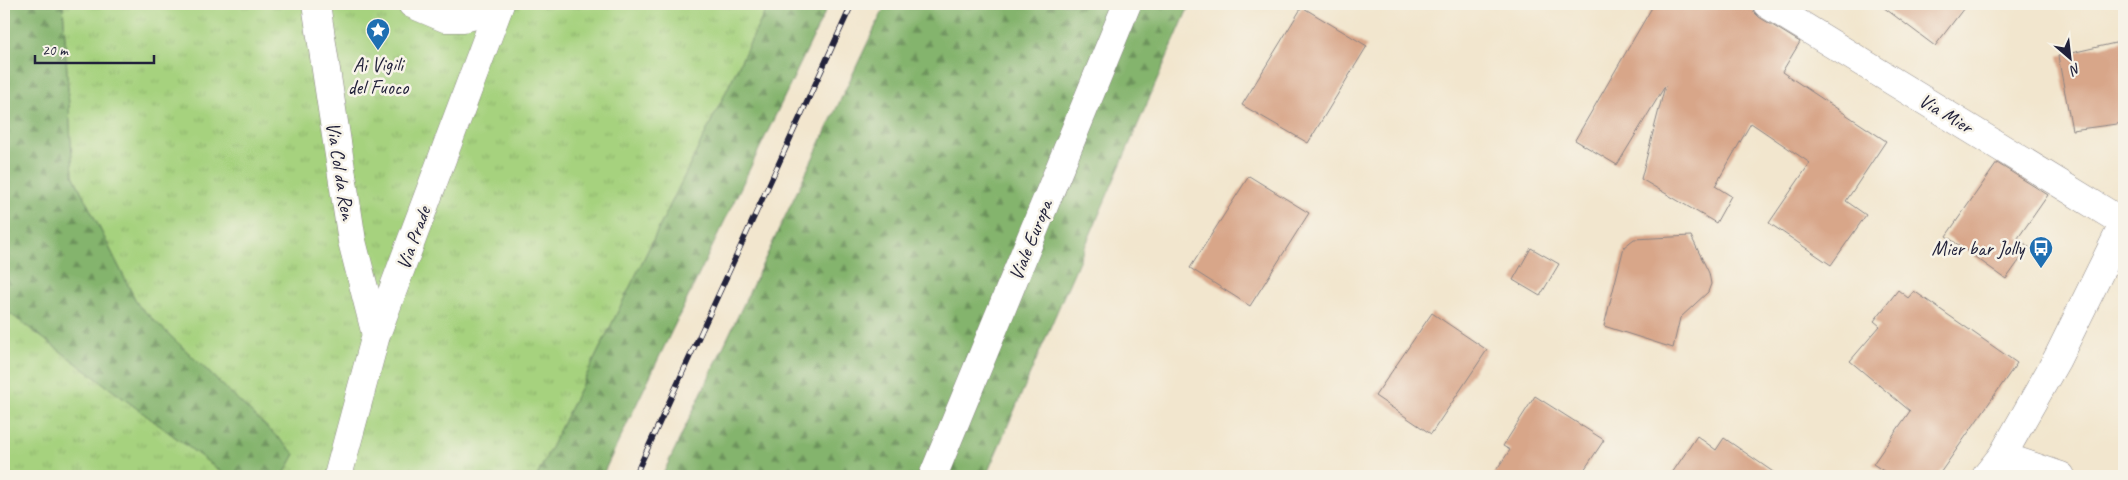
<svg xmlns="http://www.w3.org/2000/svg" width="2128" height="480" font-family="Caveat,sans-serif">
	<style>
		.grass { fill: url(#grass-tufts); stroke: #647a5c }
		.forest { fill: url(#forest-firs); stroke: #536b54 }
		.building { fill: #d8a689 }
		.lines { fill: none; stroke-linecap: round; stroke-linejoin: round }
		.minor-casing { stroke: #8a8484; stroke-width: 29 }
		.major-casing { stroke: #8a8484; stroke-width: 29 }
		.minor { stroke: #fff; stroke-width: 28 }
		.major { stroke: #fff; stroke-width: 28 }
		.rail-casing { stroke: #22223b; stroke-width: 5.5 }
		.rail { stroke: #f7f3e8; stroke-width: 4; stroke-dasharray: 11; stroke-linecap: butt }
		.labels { text-anchor: middle; stroke-width: 5; stroke-linejoin: round; paint-order: stroke }
		.poi-label { font-size: 20px; fill: #22223b; stroke: #f7f3e8 }
		.street-label { font-size: 20px; fill: #22223b; stroke: #f7f3e8 }
	</style>
	<defs>
		<pattern id="grass-tufts" width="24" height="20" patternUnits="userSpaceOnUse" patternTransform="scale(1.25)"><rect width="24" height="20" fill="#a6d27e"/><path d="M3 7l-1-3M5 7V3M7 7l1-3M15 17l-1-3M17 17v-4M19 17l1-3" fill="none" stroke="#8fb46e"/></pattern>
		<pattern id="forest-firs" width="22" height="20" patternUnits="userSpaceOnUse" patternTransform="scale(1.25)"><rect width="22" height="20" fill="#84b46d"/><path d="M5 1l3.5 6h-7zM16 11l3.5 6h-7z" fill="#6c925b"/></pattern>
	</defs>
	<rect width="100%" height="100%" fill="#f7f3e8"/>
	<filter id="ink" filterUnits="userSpaceOnUse"><feTurbulence type="fractalNoise" baseFrequency=".02" numOctaves="2"/><feDisplacementMap in="SourceGraphic" scale="10" xChannelSelector="R" yChannelSelector="G"/><feConvolveMatrix kernelMatrix="1 2 1 2 8 2 1 2 1" color-interpolation-filters="sRGB"/></filter>
	<filter id="wash" filterUnits="userSpaceOnUse"><feTurbulence type="fractalNoise" baseFrequency=".0096" numOctaves="4" result="noise"/><feDisplacementMap in="SourceGraphic" scale="20" xChannelSelector="R" yChannelSelector="G"/><feGaussianBlur stdDeviation="1.12" result="paint"/><feColorMatrix in="noise" values="0 0 0 0 0 0 0 0 0 0 0 0 0 0 0 0 0 1.4 0 .05"/><feComposite in="paint" operator="in"/></filter>
	<g filter="url(#wash)">
		<rect width="100%" height="100%" fill="#f2e6ce"/>
		<!-- grass -->
		<g class="grass">
			<path d="M63,4H769L537,476H283L295,454L138,305L73,175Z"/>
			<path d="M4,309L227,476H4Z"/>
		</g>
		<!-- forest -->
		<g class="forest">
			<path d="M4,4H63L73,175L138,305L295,454L283,476H227L4,309Z"/>
			<path d="M769,4H829L602,476H537Z"/>
			<path d="M886,4H1190L986,476H662Z"/>
		</g>
		<g id="blocks">
			<!-- building -->
			<g class="building">
				<path d="M1654,4L1752,5L1754,12L1759,17L1800,42L1782,72L1886,141L1846,201L1866,215L1831,265L1769,223L1810,163L1751,123L1715,186L1731,196L1716,223L1641,179L1665,86L1617,165L1575,140Z"/>
				<path d="M1879,4H1967L1935,46Z"/>
				<path d="M1302,7L1367,46L1308,143L1242,105Z"/>
				<path d="M2124,41V123L2072,130L2058,56Z"/>
				<path d="M1997,163L2048,195L2018,238L2029,247L2006,279L1946,236Z"/>
				<path d="M1249,176L1309,213L1250,306L1190,268Z"/>
				<path d="M1691,236L1709,273L1711,284L1708,292L1680,318L1673,348L1604,326L1624,247L1634,239Z"/>
				<path d="M1531,248L1559,264L1540,296L1513,280Z"/>
				<path d="M1898,290L1908,298L1914,291L2017,363L1938,476H1891L1873,464L1910,411L1850,361L1880,326L1874,321Z"/>
				<path d="M1432,313L1487,350L1431,434L1375,396Z"/>
				<path d="M1535,396L1604,440L1580,476H1492L1510,450L1503,446Z"/>
				<path d="M1697,436L1716,450L1724,438L1779,476H1670Z"/>
			</g>
		</g>
	</g>
	<g filter="url(#ink)">
		<use href="#blocks" fill-opacity="0" stroke="#8a8484" stroke-width="1"/>
		<g class="lines">
			<!-- minor casing -->
			<g class="minor-casing">
				<g id="minor">
					<path d="M316,4L352,241L376,335"/>
					<path d="M412,4L445,18H464L498,9L495,4"/>
					<path d="M1767,4L2124,223"/>
					<path d="M2002,456L2061,476"/>
					<path d="M1986,476L2002,456L2057,359L2124,223"/>
				</g>
			</g>
			<!-- major casing -->
			<g class="major-casing">
				<g id="major">
					<path d="M338,476L376,335L500,4"/>
					<path d="M933,476L1127,4"/>
				</g>
			</g>
			<!-- minor -->
			<use href="#minor" class="minor"/>
			<!-- major -->
			<use href="#major" class="major"/>
			<!-- rail casing -->
			<g class="rail-casing">
				<path id="rail" d="M635,476L852,4"/>
			</g>
			<!-- rail -->
			<use href="#rail" class="rail"/>
		</g>
	</g>
	<!-- icons -->
	<defs>
		<g id="sight-pin" transform="scale(1.25)"><path d="M0 17L-7.5 6A9.5 9.5 0 1 1 7.5 6Z" fill="#1f6fb2" stroke="#f7f3e8"/><path d="M0-6L1.8-2.2L6-1.7L2.9 1.2L3.7 5.4L0 3.3L-3.7 5.4L-2.9 1.2L-6-1.7L-1.8-2.2Z" fill="#fff"/></g>
		<g id="bus-pin" transform="scale(1.25)"><path d="M0 17L-7.5 6A9.5 9.5 0 1 1 7.5 6Z" fill="#1f6fb2" stroke="#f7f3e8"/><path d="M-5-6H5V4H4V6H2V4H-2V6H-4V4H-5ZM-3.5-4V0h7V-4ZM-3.5 1.2v1.5H-2V1.2ZM2 1.2v1.5H3.5V1.2Z" fill="#fff"/></g>
	</defs>
	<g fill-rule="evenodd">
		<use href="#sight-pin" x="378" y="30"/>
		<use href="#bus-pin" x="2041" y="248"/>
	</g>
	<g class="labels">
		<!-- poi labels -->
		<g class="poi-label">
			<text x="378" y="71">Ai Vigili<tspan x="378" dy="23">del Fuoco</tspan></text>
			<text x="2024" y="255" text-anchor="end">Mier bar Jolly</text>
		</g>
		<!-- street labels -->
		<g class="street-label">
			<text transform="translate(1946 113) rotate(31)" y="7">Via Mier</text>
			<text transform="translate(341 171) rotate(81)" y="7">Via Col da Ren</text>
			<text transform="translate(413 238) rotate(-70)" y="7">Via Prade</text>
			<text transform="translate(1030 240) rotate(-68)" y="7">Viale Europa</text>
		</g>
	</g>
	<!-- margin -->
	<rect width="2128" height="480" fill="none" stroke="#f7f3e8" stroke-width="20"/>
	<!-- north arrow -->
	<g transform="translate(2070 58) rotate(152)" stroke="#f7f3e8" stroke-width="4" paint-order="stroke">
	<path d="M0-4L9 19L0 12L-9 19Z" fill="#22223b"/>
	<text y="-8" font-size="14" font-weight="bold" text-anchor="middle" fill="#22223b">N</text>
	</g>
	<!-- scale -->
	<path d="M35 55v8h119v-8" fill="none" stroke="#22223b" stroke-width="2.5"/>
	<text x="42" y="55" font-size="15" fill="#22223b" stroke="#f7f3e8" stroke-width="4" paint-order="stroke">20 m</text>
</svg>
